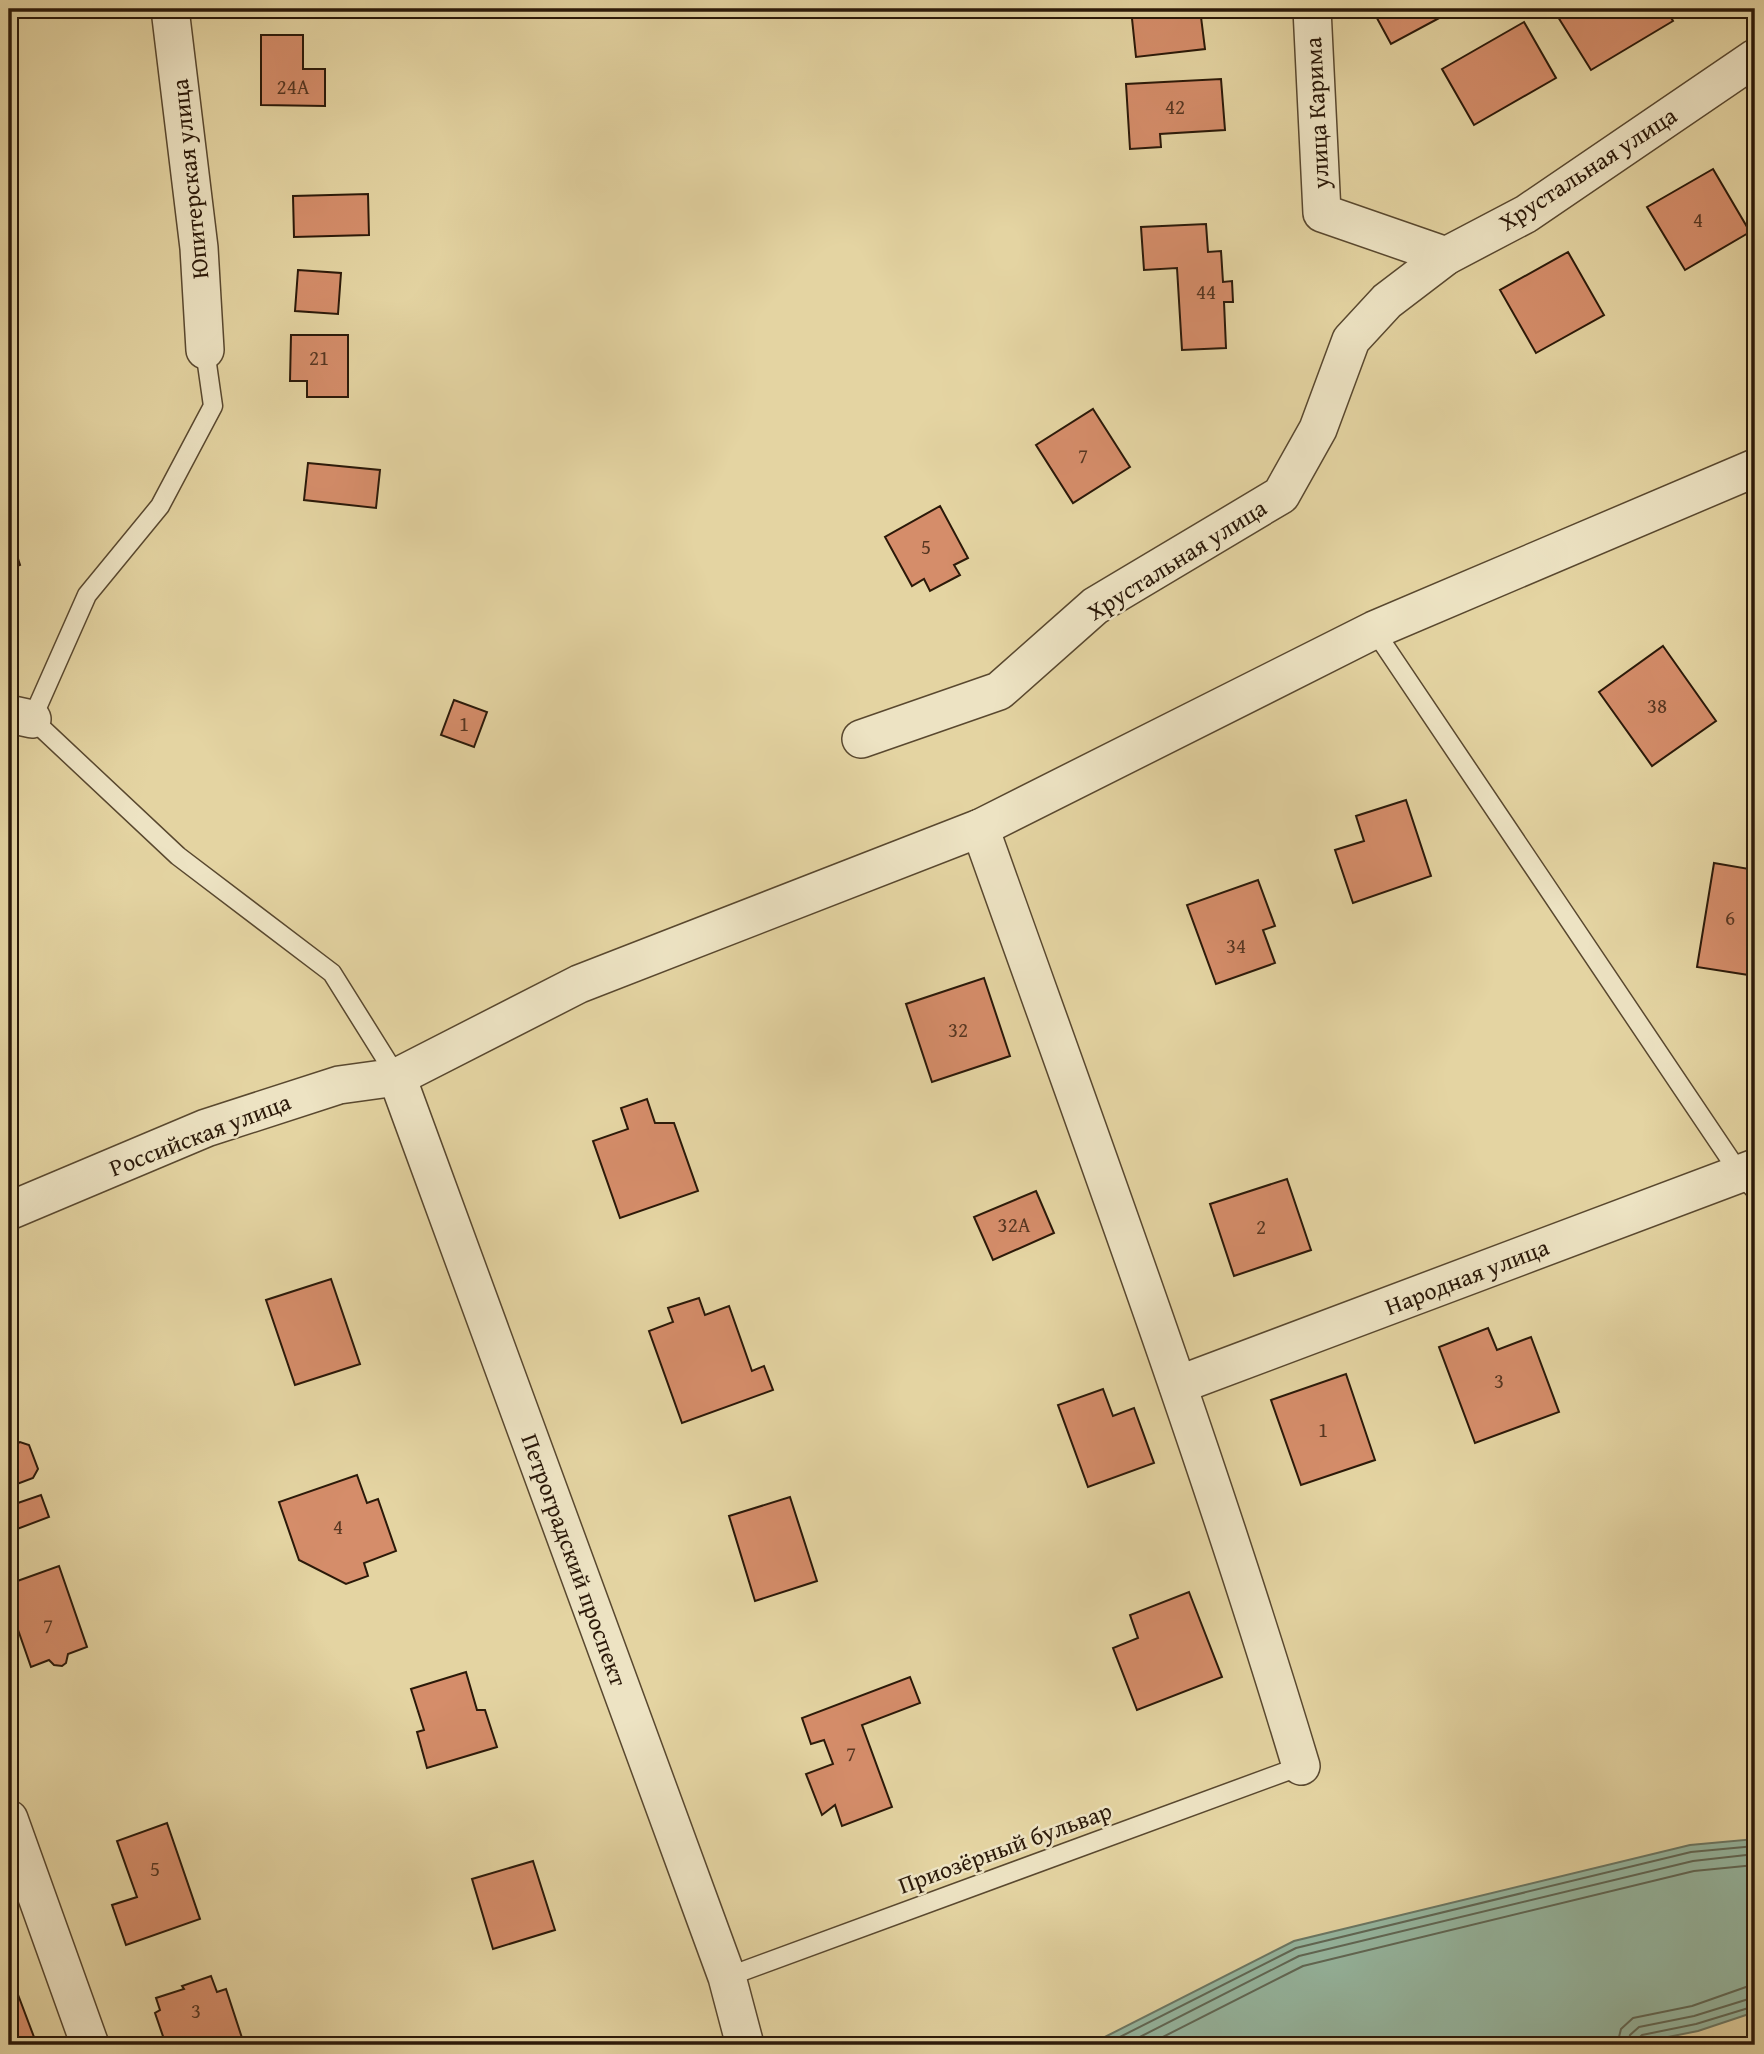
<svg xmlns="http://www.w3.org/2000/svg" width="1764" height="2054" font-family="'Gentium Book Plus',serif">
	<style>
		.water { fill: #96b8a2; stroke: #6b7865; stroke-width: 2 }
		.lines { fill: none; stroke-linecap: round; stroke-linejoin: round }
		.shore { stroke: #606856; stroke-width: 2 }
		.building { fill: #d58d6a; stroke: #2b1909; stroke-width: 2 }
		.service-casing { stroke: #59482f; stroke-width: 21 }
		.minor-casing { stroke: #59482f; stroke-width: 40 }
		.service { stroke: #ede3c3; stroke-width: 18 }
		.minor { stroke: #ede3c3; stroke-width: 37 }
		.labels { text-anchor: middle; stroke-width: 5; stroke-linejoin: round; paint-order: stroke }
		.number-label { font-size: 21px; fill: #563621 }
		.street-label { font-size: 24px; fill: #2b1909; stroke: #ede3c3 }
	</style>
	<rect width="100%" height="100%" fill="#e4d4a2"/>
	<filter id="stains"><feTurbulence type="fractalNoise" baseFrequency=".00286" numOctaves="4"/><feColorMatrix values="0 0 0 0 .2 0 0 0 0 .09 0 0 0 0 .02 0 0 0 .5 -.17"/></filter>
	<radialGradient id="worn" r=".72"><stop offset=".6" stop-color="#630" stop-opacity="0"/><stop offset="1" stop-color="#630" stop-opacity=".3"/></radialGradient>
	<!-- water -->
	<path class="water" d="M1755,1839V2012L1698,2031L1628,2045H1089L1294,1941L1690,1845Z"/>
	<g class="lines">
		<!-- shore -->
		<g class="shore">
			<path d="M1104,2045L1296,1948L1691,1852L1755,1846"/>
			<path d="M1124,2045L1299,1956L1693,1861L1755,1854"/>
			<path d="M1147,2045L1303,1966L1694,1871L1755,1865"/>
			<path d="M1617,2045L1621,2029L1633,2018L1692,2006L1746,1987L1755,1986"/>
			<path d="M1628,2045L1630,2035L1639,2027L1694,2016L1755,1997"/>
			<path d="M1637,2045L1638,2039L1642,2035L1696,2024L1755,2006"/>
		</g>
	</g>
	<!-- building -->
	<g class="building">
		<path d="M1131,9H1200L1205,49L1136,57Z"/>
		<path d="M1372,9H1456L1391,44Z"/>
		<path d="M1553,9H1666L1673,21L1591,70Z"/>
		<path d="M1524,22L1556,78L1474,125L1442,69Z"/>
		<path d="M261,35H303V69H325V106L261,105Z"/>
		<path d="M1221,79L1225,130L1160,134L1161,147L1130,149L1126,84Z"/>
		<path d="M1713,169L1750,232L1685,270L1647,207Z"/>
		<path d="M368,194L369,235L294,237L293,196Z"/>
		<path d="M1206,224L1208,252L1221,251L1223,282L1232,281L1233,302H1224L1226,348L1182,350L1177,268L1144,270L1141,227Z"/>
		<path d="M1568,252L1604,315L1536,353L1500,290Z"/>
		<path d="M298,270L341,273L338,314L295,311Z"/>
		<path d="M291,335H348V397H307V381H290Z"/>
		<path d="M1093,409L1130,467L1073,503L1036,445Z"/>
		<path d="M308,463L380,470L376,508L304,500Z"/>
		<path d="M940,506L968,558L954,565L960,575L930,591L924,579L912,586L885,537Z"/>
		<path d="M9,531L20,565L9,569Z"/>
		<path d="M1663,646L1716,721L1652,766L1599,692Z"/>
		<path d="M454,700L487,712L474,747L441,735Z"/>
		<path d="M1406,800L1431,876L1353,903L1335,850L1364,841L1356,816Z"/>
		<path d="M1714,863L1755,870V976L1697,967Z"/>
		<path d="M1258,880L1275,926L1263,930L1275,963L1216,984L1187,905Z"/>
		<path d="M984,978L1010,1056L932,1082L906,1004Z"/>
		<path d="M647,1099L655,1123H674L698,1191L620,1218L593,1141L628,1129L621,1108Z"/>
		<path d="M1287,1179L1311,1250L1234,1276L1210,1204Z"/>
		<path d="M1036,1191L1054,1233L993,1260L974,1217Z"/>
		<path d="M331,1279L360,1364L295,1385L266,1300Z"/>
		<path d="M699,1298L705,1315L729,1306L752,1371L764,1366L773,1390L682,1423L649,1331L673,1322L668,1308Z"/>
		<path d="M1488,1328L1497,1350L1531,1337L1559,1412L1475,1443L1439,1347Z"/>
		<path d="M1346,1374L1375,1460L1301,1485L1271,1400Z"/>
		<path d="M1103,1389L1113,1416L1134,1408L1154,1463L1088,1487L1058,1405Z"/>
		<path d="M9,1430L14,1445L20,1442L29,1445L38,1469L33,1478L9,1487Z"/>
		<path d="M357,1475L367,1503L378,1499L396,1551L364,1563L368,1576L346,1584L299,1560L279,1502Z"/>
		<path d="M41,1495L49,1517L9,1532V1506Z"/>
		<path d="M790,1497L817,1581L755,1601L729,1516Z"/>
		<path d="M59,1566L87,1647L68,1654L66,1663L62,1666L54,1665L49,1660L31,1667L9,1604V1584Z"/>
		<path d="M1189,1592L1222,1677L1137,1710L1113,1648L1138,1638L1130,1615Z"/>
		<path d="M466,1672L477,1710H485L497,1747L427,1768L417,1732L424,1730L411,1689Z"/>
		<path d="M910,1677L920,1703L862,1725L892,1807L842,1826L835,1805L822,1815L806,1774L833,1764L824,1740L811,1744L802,1718Z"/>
		<path d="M167,1823L200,1919L126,1945L112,1905L137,1897L117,1841Z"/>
		<path d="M533,1861L555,1930L493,1949L472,1879Z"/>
		<path d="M211,1976L217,1992L226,1989L244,2044L166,2045L155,2013L160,2010L156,1998L184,1989L182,1986Z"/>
		<path d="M17,1992L37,2045H9V1995Z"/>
	</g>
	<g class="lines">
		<!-- service casing -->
		<g class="service-casing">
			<g id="service">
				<path d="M205,350L213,406L160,506L87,595L32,719L178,856L332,973L397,1077"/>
				<path d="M1374,630L1740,1174L1755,1190"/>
				<path d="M727,1977L1301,1766"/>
			</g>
		</g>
		<!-- minor casing -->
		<g class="minor-casing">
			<g id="minor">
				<path d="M170,9L199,248L205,350"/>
				<path d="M1312,9L1322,213L1446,256"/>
				<path d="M9,714L32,719"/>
				<path d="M861,739L999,691L1095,606L1281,495L1318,429L1351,340L1387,301L1446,256L1526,214L1755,58"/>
				<path d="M980,828C1091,1140 1206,1450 1301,1766"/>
				<path d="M397,1077L727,1977L745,2045"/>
				<path d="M9,1211L206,1128L339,1085L397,1077L579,984L980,828L1374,630L1755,468"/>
				<path d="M1178,1385L1755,1168"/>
				<path d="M9,1819L90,2045"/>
			</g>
		</g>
		<!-- service -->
		<use href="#service" class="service"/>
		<!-- minor -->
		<use href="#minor" class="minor"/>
	</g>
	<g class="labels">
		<!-- number labels -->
		<g class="number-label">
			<text x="293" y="94">24А</text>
			<text x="1175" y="114">42</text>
			<text x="1698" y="227">4</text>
			<text x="1206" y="299">44</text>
			<text x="319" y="365">21</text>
			<text x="1083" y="463">7</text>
			<text x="926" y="554">5</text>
			<text x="1657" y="713">38</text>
			<text x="464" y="731">1</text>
			<text x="1730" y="925">6</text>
			<text x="1236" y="953">34</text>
			<text x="958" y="1037">32</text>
			<text x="1014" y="1232">32А</text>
			<text x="1261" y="1234">2</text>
			<text x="1499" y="1388">3</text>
			<text x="1323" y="1437">1</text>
			<text x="338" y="1534">4</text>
			<text x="48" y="1633">7</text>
			<text x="851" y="1761">7</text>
			<text x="155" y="1876">5</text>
			<text x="196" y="2018">3</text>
		</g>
		<!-- street labels -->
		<g class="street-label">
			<text transform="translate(1317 113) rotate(-93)" y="8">улица Карима</text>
			<text transform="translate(1588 169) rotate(-33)" y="8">Хрустальная улица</text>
			<text transform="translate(190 179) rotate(-96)" y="8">Юпитерская улица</text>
			<text transform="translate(1177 560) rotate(-32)" y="8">Хрустальная улица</text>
			<text transform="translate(200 1135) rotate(-21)" y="8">Российская улица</text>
			<text transform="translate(1467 1277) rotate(-21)" y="8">Народная улица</text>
			<text transform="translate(574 1560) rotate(70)" y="8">Петроградский проспект</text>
			<text transform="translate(1005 1848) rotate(-20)" y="8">Приозёрный бульвар</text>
		</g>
	</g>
	<!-- margin -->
	<rect width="1764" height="2054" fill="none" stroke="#e4d4a2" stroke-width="35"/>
	<rect x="10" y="10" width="1743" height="2033" fill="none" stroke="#2b1909" stroke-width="3.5"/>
	<rect x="18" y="18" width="1729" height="2019" fill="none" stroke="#2b1909" stroke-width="2"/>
	<rect width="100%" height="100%" filter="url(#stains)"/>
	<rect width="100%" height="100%" fill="url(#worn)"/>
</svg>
